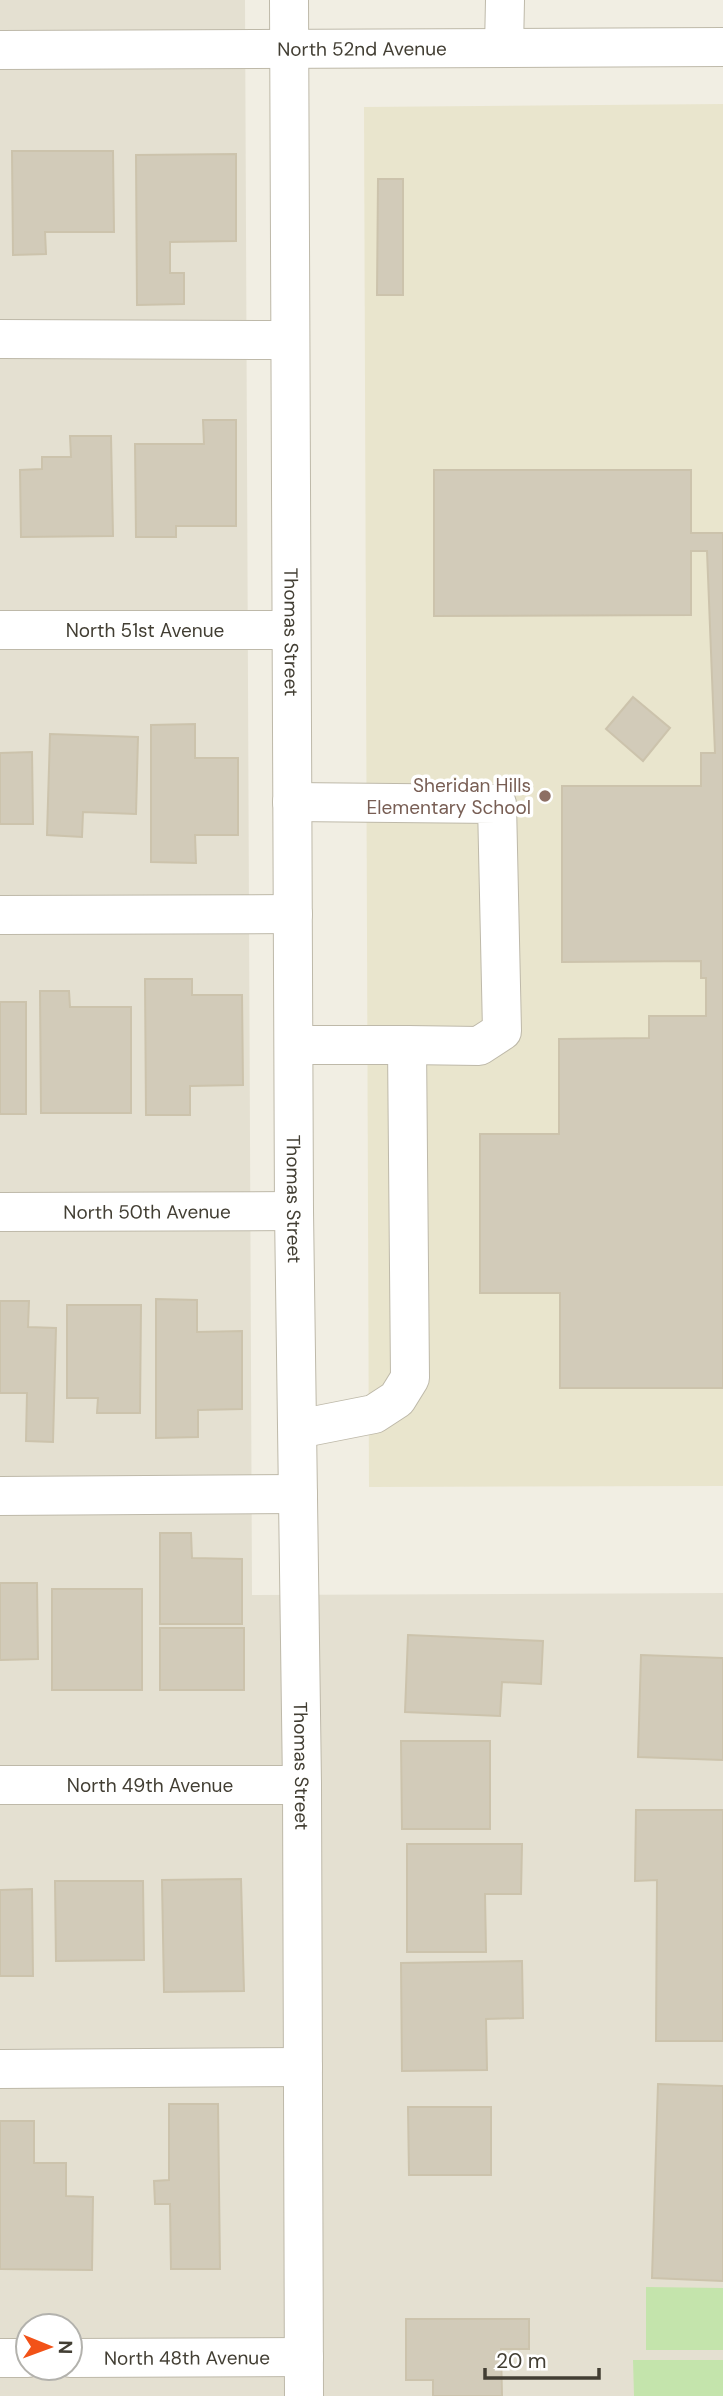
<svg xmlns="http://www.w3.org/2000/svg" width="723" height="2396" font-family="'DM Sans',sans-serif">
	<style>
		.residential { fill: #e4e0d1; fill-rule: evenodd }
		.education { fill: #e9e5cd }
		.green { fill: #c4e4ac }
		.building { fill: #d2cbb9; stroke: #ccc3ac; stroke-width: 2 }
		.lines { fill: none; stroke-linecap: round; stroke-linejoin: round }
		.minor-casing { stroke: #beb9a9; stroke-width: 40 }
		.minor { stroke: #fff; stroke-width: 38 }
		.education-dot { fill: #8d6e63; stroke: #fff; stroke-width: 2.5 }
		.labels { text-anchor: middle; stroke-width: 7; stroke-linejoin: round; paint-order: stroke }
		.street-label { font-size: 19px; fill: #423e33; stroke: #fff }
		.education-label { font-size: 19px; fill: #785e54; stroke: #fff; text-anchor: end }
	</style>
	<rect width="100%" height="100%" fill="#f1eee3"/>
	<!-- residential -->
	<path class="residential" d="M0,0H245L252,1595L723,1593V2396H0ZM28,2326H70V2368H28Z"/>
	<!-- education -->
	<path class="education" d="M723,104V1486L369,1487L364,107Z"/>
	<!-- green -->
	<g class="green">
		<path d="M646,2287L723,2288V2350H646Z"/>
		<path d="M633,2360H723V2396H634Z"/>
	</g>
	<!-- building -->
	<g class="building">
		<path d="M12,151H113L114,232H45L46,254L13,255Z"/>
		<path d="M236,154V241L170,242V273H184V304L137,305L136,155Z"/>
		<path d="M378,179H403V295H377Z"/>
		<path d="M203,420H236V526H176V537H136L135,444H204Z"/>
		<path d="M70,436H111L113,536L21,537L20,470L42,469V457H71Z"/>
		<path d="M434,470H691V533H723V1388H560V1293H480V1134H559V1039L649,1038V1016H706V978H701V961L562,962V786H701V753H715L707,551H691V615L434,616Z"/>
		<path d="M633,697L670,728L643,761L606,729Z"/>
		<path d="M195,724V758H238V835H195L196,863L151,862V725Z"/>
		<path d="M50,734L138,737L136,814L83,812L82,837L47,835Z"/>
		<path d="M32,752L33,824H0V753Z"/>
		<path d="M145,979H192V995H242L243,1085L190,1086V1115H146Z"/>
		<path d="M40,991H69L70,1007H131V1113H41Z"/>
		<rect x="0" y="1002" width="26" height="112"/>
		<path d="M156,1299L197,1300V1332L242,1331V1409L198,1410V1437L156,1438Z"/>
		<path d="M0,1301H29L28,1327L56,1328L53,1442L26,1441L27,1393H0Z"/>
		<path d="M67,1305H141L140,1413H97L98,1398H67Z"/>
		<path d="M160,1533H191L192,1558L242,1559V1624H160Z"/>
		<path d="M0,1583H37L38,1659L0,1660Z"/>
		<rect x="52" y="1589" width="90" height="101"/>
		<rect x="160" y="1628" width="84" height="62"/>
		<path d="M408,1635L543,1641L541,1684L502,1682L500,1716L405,1712Z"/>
		<path d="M641,1655L723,1658V1760L638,1757Z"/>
		<path d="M401,1741H490V1829H402Z"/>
		<path d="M636,1810H723V2041H656L657,1880L635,1881Z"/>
		<path d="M407,1844H522L521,1894H485L486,1952H407Z"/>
		<path d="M241,1879L244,1991L164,1992L162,1880Z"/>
		<path d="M55,1881H143L144,1960L56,1961Z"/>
		<path d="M32,1889L33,1976H0V1890Z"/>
		<path d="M522,1961L523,2018L486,2019L487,2070L402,2071L401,1963Z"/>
		<path d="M658,2084L723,2086V2281L652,2278Z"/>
		<path d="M169,2104H218L220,2269H171L170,2204H155L154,2181L169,2180Z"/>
		<path d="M408,2107H491V2175H409Z"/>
		<path d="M0,2121H34V2163H66V2196L93,2197L92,2270L0,2269Z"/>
		<path d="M406,2319H529V2349H501L502,2396H433V2380H406Z"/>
	</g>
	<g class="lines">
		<!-- minor casing -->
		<g class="minor-casing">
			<g id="minor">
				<path id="s1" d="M289,0L294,1211L302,1785L304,2396"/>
				<path d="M504,48L505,0"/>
				<path id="s2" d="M0,50L723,47"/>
				<path d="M0,339L290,340"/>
				<path id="s3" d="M0,630H291"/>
				<path d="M292,802L497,804L502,1031L479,1046L407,1045"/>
				<path d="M0,915L293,914"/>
				<path d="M294,1045H407L410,1378L397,1399L374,1414L298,1429"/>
				<path id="s4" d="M0,1212L294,1211"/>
				<path d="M0,1496L298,1494"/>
				<path id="s5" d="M0,1785H302"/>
				<path d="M0,2069L303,2067"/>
				<path d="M0,2358H28"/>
				<path id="s6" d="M70,2358L304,2357"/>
			</g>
		</g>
		<!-- minor -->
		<use href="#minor" class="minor"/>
	</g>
	<!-- markers -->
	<circle class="education-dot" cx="545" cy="796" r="7"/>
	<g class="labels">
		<!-- street labels -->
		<g class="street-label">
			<text dy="7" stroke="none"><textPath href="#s2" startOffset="362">North 52nd Avenue</textPath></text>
			<text dy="7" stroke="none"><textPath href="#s3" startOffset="145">North 51st Avenue</textPath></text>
			<text dy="7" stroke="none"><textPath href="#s1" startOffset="632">Thomas Street</textPath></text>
			<text dy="7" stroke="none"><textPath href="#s1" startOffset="1199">Thomas Street</textPath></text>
			<text dy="7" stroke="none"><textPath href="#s4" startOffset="147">North 50th Avenue</textPath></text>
			<text dy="7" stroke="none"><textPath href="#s1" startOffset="1766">Thomas Street</textPath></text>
			<text dy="7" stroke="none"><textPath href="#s5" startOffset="150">North 49th Avenue</textPath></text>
			<text dy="7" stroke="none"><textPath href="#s6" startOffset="117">North 48th Avenue</textPath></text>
		</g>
		<!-- education labels -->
		<g class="education-label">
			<text x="531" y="792">Sheridan Hills<tspan x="531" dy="22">Elementary School</tspan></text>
		</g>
	</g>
	<!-- north arrow -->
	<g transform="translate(49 2347) rotate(91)"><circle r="33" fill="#ffffff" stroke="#b3b2ad" stroke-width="2"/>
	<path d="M0-5L12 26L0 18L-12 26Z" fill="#f25218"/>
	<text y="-10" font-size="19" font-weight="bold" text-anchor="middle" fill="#423e33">N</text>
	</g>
	<!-- scale -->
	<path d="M485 2368v10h114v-10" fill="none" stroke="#423e33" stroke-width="3.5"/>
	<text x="496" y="2368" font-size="21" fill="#423e33" stroke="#ffffff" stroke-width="5" paint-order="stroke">20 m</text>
</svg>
